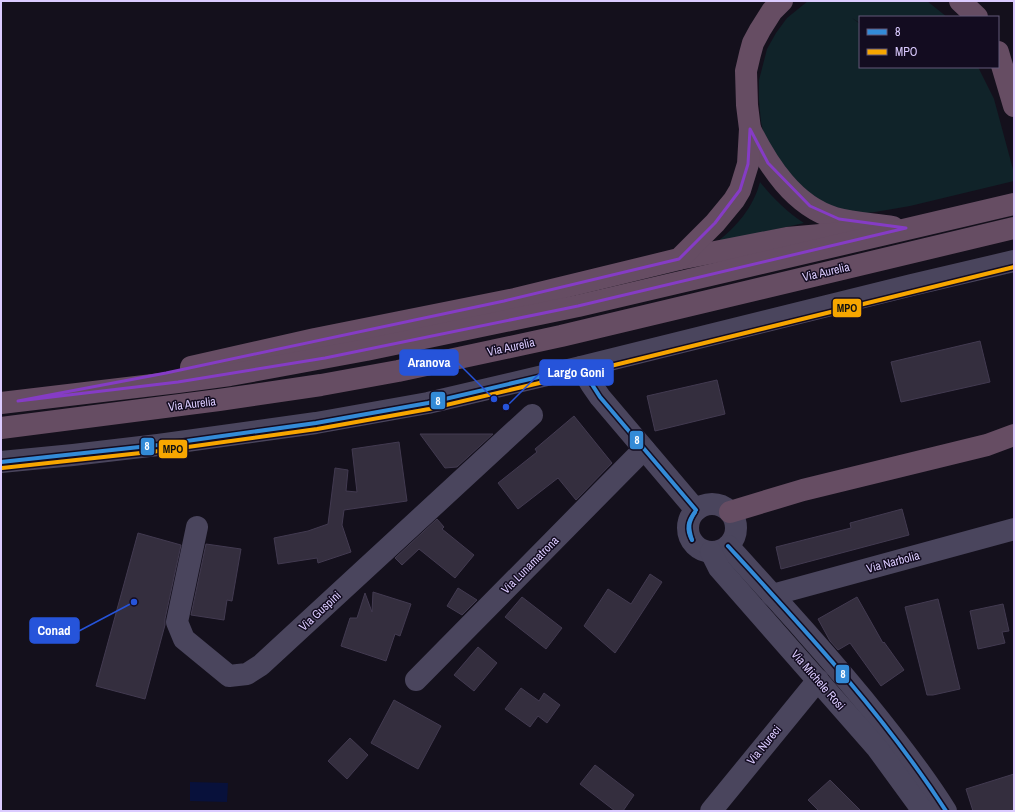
<svg xmlns="http://www.w3.org/2000/svg" width="1015" height="812" font-family="'Archivo Narrow',sans-serif">
	<style>
		.green { fill: #102329 }
		.water { fill: #08113b }
		.building { fill: #342e3e; stroke: #423a50 }
		.lines { fill: none; stroke-linecap: round; stroke-linejoin: round }
		.minor { stroke: #4a455d; stroke-width: 22 }
		.highway { stroke: #664d63; stroke-width: 22 }
		.bus-1-casing { stroke: #130c20; stroke-width: 7 }
		.bus-2-casing { stroke: #130c20; stroke-width: 7 }
		.bus-1 { stroke: #338bd7; stroke-width: 4 }
		.bus-2 { stroke: #f7a600; stroke-width: 4 }
		.marked { fill: none; stroke: #853cc5; stroke-width: 3; stroke-linejoin: round }
		.labels { text-anchor: middle; stroke-width: 3; stroke-linejoin: round; paint-order: stroke }
		.street-label { font-size: 12px; fill: #dbcbff; stroke: #130c20 }
		.leader { fill: none; stroke: #2654da; stroke-width: 1.5 }
		.callout-dot { fill: #2654da; stroke: #130c20; stroke-width: 1.5 }
		.callout { fill: #2654da; stroke: #2654da; stroke-width: 1.5 }
		.callout-label { font-size: 13px; text-anchor: middle; font-weight: bold; fill: #fff }
		.line-badge { stroke: #130c20; stroke-width: 1.5 }
		.badge-label { font-size: 11px; text-anchor: middle; font-weight: bold; fill: #fff }
		.pale-badge-label { font-size: 11px; text-anchor: middle; font-weight: bold; fill: #111 }
	</style>
	<rect width="100%" height="100%" fill="#14101c"/>
	<!-- green -->
	<g class="green">
		<path d="M808,1H927L947,17H860V23L852,18L860,24V67H978L994,99L1014,173V181L910,206L875,212L858,214L824,209L768,151L761,122L759,100V80L767,49L776,33L787,18Z"/>
		<path d="M760,182C773,198 787,212 804,223L716,243C737,226 753,208 760,182Z"/>
	</g>
	<!-- water -->
	<path class="water" d="M190,782L228,783L227,802L190,801Z"/>
	<!-- building -->
	<g class="building">
		<path d="M980,341L990,382L901,402L891,362Z"/>
		<path d="M717,380L725,414L655,431L647,396Z"/>
		<path d="M574,416L612,463L576,500L558,478L518,509L498,483L537,452L535,449Z"/>
		<path d="M420,434H493L457,467L445,468Z"/>
		<path d="M399,442L407,501L344,510L342,525L351,552L318,563L317,558L278,564L274,538L308,531L328,524L335,468L348,470L346,491L357,492L352,449Z"/>
		<path d="M902,509L909,535L781,569L776,547L851,528L850,523Z"/>
		<path d="M437,519L444,527L442,529L474,555L455,578L419,549L402,565L395,558Z"/>
		<path d="M138,533L181,545L165,619V625L145,699L96,686Z"/>
		<path d="M206,544L241,549L232,601L227,600L224,620L191,615Z"/>
		<path d="M650,574L662,582L624,640L615,653L584,626L608,589L631,604Z"/>
		<path d="M458,588L477,600L462,615L447,606Z"/>
		<path d="M373,592L411,604L400,636L395,634L386,661L341,646L350,618H357L365,593L372,612Z"/>
		<path d="M522,597L562,628L546,649L505,617Z"/>
		<path d="M857,597L883,643L884,642L904,670L881,686L850,643L838,650L830,641L818,619Z"/>
		<path d="M938,599L960,689L933,695H927L905,607Z"/>
		<path d="M1003,604L1009,631L1002,632L1005,643L978,649L970,611Z"/>
		<path d="M478,647L497,663L474,691L454,675Z"/>
		<path d="M521,688L539,701L544,693L560,705L547,723L538,716L530,727L505,709Z"/>
		<path d="M394,700L441,726L418,769L371,743Z"/>
		<path d="M350,738L368,755L347,779L328,761Z"/>
		<path d="M595,765L634,795L623,811H615L580,784Z"/>
		<path d="M1014,774V811H973L966,789Z"/>
		<path d="M830,780L861,811H819L808,800Z"/>
	</g>
	<g class="lines">
		<!-- minor -->
		<g class="minor">
			<path d="M581,367L591,384L600,397L696,510"/>
			<path d="M1,462L73,455L158,445L316,423L428,403L581,367L912,285L1014,261"/>
			<circle cx="712" cy="528" r="24"/>
			<path d="M197,527L177,622L184,639L229,676L247,674L261,665L532,415"/>
			<path d="M728,546C780,603 832,660 880,720C903,749 926,779 946,811"/>
			<path d="M711,552L719,568L877,748L923,811"/>
			<path d="M772,595L1014,529"/>
			<path d="M416,680L644,449"/>
			<path d="M711,811L818,680"/>
		</g>
		<!-- highway -->
		<g class="highway">
			<path d="M960,1L977,17"/>
			<path d="M998,52L1014,106"/>
			<path d="M750,129C768,165 794,206 835,218C853,223 874,224 893,227"/>
			<path d="M679,259L787,238L843,233"/>
			<path d="M191,367L315,339L515,299L679,259L715,223L734,200L740,190L748,164L750,129L747,105L746,71L750,54L753,43L760,30L772,11L782,1"/>
			<path d="M1,403L178,382L230,375L366,350L578,306L1014,204"/>
			<path d="M1,428L219,400L321,385L398,371L561,336L1014,228"/>
			<path d="M730,512L803,490L987,445L1014,435"/>
		</g>
		<!-- bus-1 casing -->
		<g class="bus-1-casing">
			<g id="bus-1">
				<path d="M581,367L600,397L696,510"/>
				<path d="M1,462L158,445L316,423L428,403L581,367"/>
				<path d="M692,540C686,529 688,521 695,512"/>
				<path d="M692,540C688,527 688,523 695,512"/>
				<path d="M728,546C805,630 884,715 946,811"/>
			</g>
		</g>
		<!-- bus-2 casing -->
		<g class="bus-2-casing">
			<path id="bus-2" d="M2,468L159,451L317,429L429,409L582,373L1014,267"/>
		</g>
		<!-- bus-1 -->
		<use href="#bus-1" class="bus-1"/>
		<!-- bus-2 -->
		<use href="#bus-2" class="bus-2"/>
	</g>
	<!-- marked area -->
	<path class="marked" d="M750,129L768,163L810,206L839,219L906,228L578,306L325,358L178,382L18,401L166,373L504,301L679,259L715,223L740,190L748,164Z"/>
	<g class="labels">
		<!-- street labels -->
		<g class="street-label">
			<text transform="translate(826 272) rotate(-13)" y="4">Via Aurelia</text>
			<text transform="translate(511 347) rotate(-12)" y="4">Via Aurelia</text>
			<text transform="translate(192 404) rotate(-7)" y="4">Via Aurelia</text>
			<text transform="translate(893 562) rotate(-15)" y="4">Via Narbolia</text>
			<text transform="translate(530 565) rotate(-45)" y="4">Via Lunamatrona</text>
			<text transform="translate(320 611) rotate(-43)" y="4">Via Guspini</text>
			<text transform="translate(818 680) rotate(49)" y="4">Via Michele Rosi</text>
			<text transform="translate(764 745) rotate(-51)" y="4">Via Nureci</text>
		</g>
	</g>
	<!-- callouts -->
	<path class="leader" d="M494 399L458 363M506 407L540 373M134 602L79 631"/>
	<g class="callout-dot">
		<circle cx="494" cy="399" r="4"/>
		<circle cx="506" cy="407" r="4"/>
		<circle cx="134" cy="602" r="4"/>
	</g>
	<g class="callout">
		<rect x="400" y="350" width="58" height="25" rx="4"/>
		<rect x="540" y="360" width="73" height="25" rx="4"/>
		<rect x="30" y="618" width="49" height="25" rx="4"/>
	</g>
	<g class="callout-label">
		<text x="429" y="367">Aranova</text>
		<text x="576" y="377">Largo Goni</text>
		<text x="54" y="635">Conad</text>
	</g>
	<g class="line-badge">
		<rect x="832" y="298" width="30" height="20" rx="4" fill="#f7a600"/>
		<rect x="430" y="391" width="16" height="19" rx="4" fill="#338bd7"/>
		<rect x="629" y="430" width="15" height="20" rx="4" fill="#338bd7"/>
		<rect x="140" y="437" width="15" height="19" rx="4" fill="#338bd7"/>
		<rect x="158" y="439" width="30" height="20" rx="4" fill="#f7a600"/>
		<rect x="835" y="664" width="15" height="20" rx="4" fill="#338bd7"/>
	</g>
	<g class="badge-label">
		<text x="438" y="405">8</text>
		<text x="637" y="444">8</text>
		<text x="147" y="450">8</text>
		<text x="843" y="678">8</text>
	</g>
	<g class="pale-badge-label">
		<text x="847" y="312">MPO</text>
		<text x="173" y="453">MPO</text>
	</g>
	<!-- border -->
	<rect width="1015" height="812" fill="none" stroke="#dbcbff" stroke-width="4"/>
	<!-- legend -->
	<rect x="859" y="16" width="140" height="52" fill="#130c20" stroke="#635879"/>
	<rect x="867" y="29" width="20" height="6" fill="#338bd7" stroke="#635879"/>
	<text x="895" y="36" font-size="12" fill="#dbcbff">8</text>
	<rect x="867" y="49" width="20" height="6" fill="#f7a600" stroke="#635879"/>
	<text x="895" y="56" font-size="12" fill="#dbcbff">MPO</text>
</svg>
